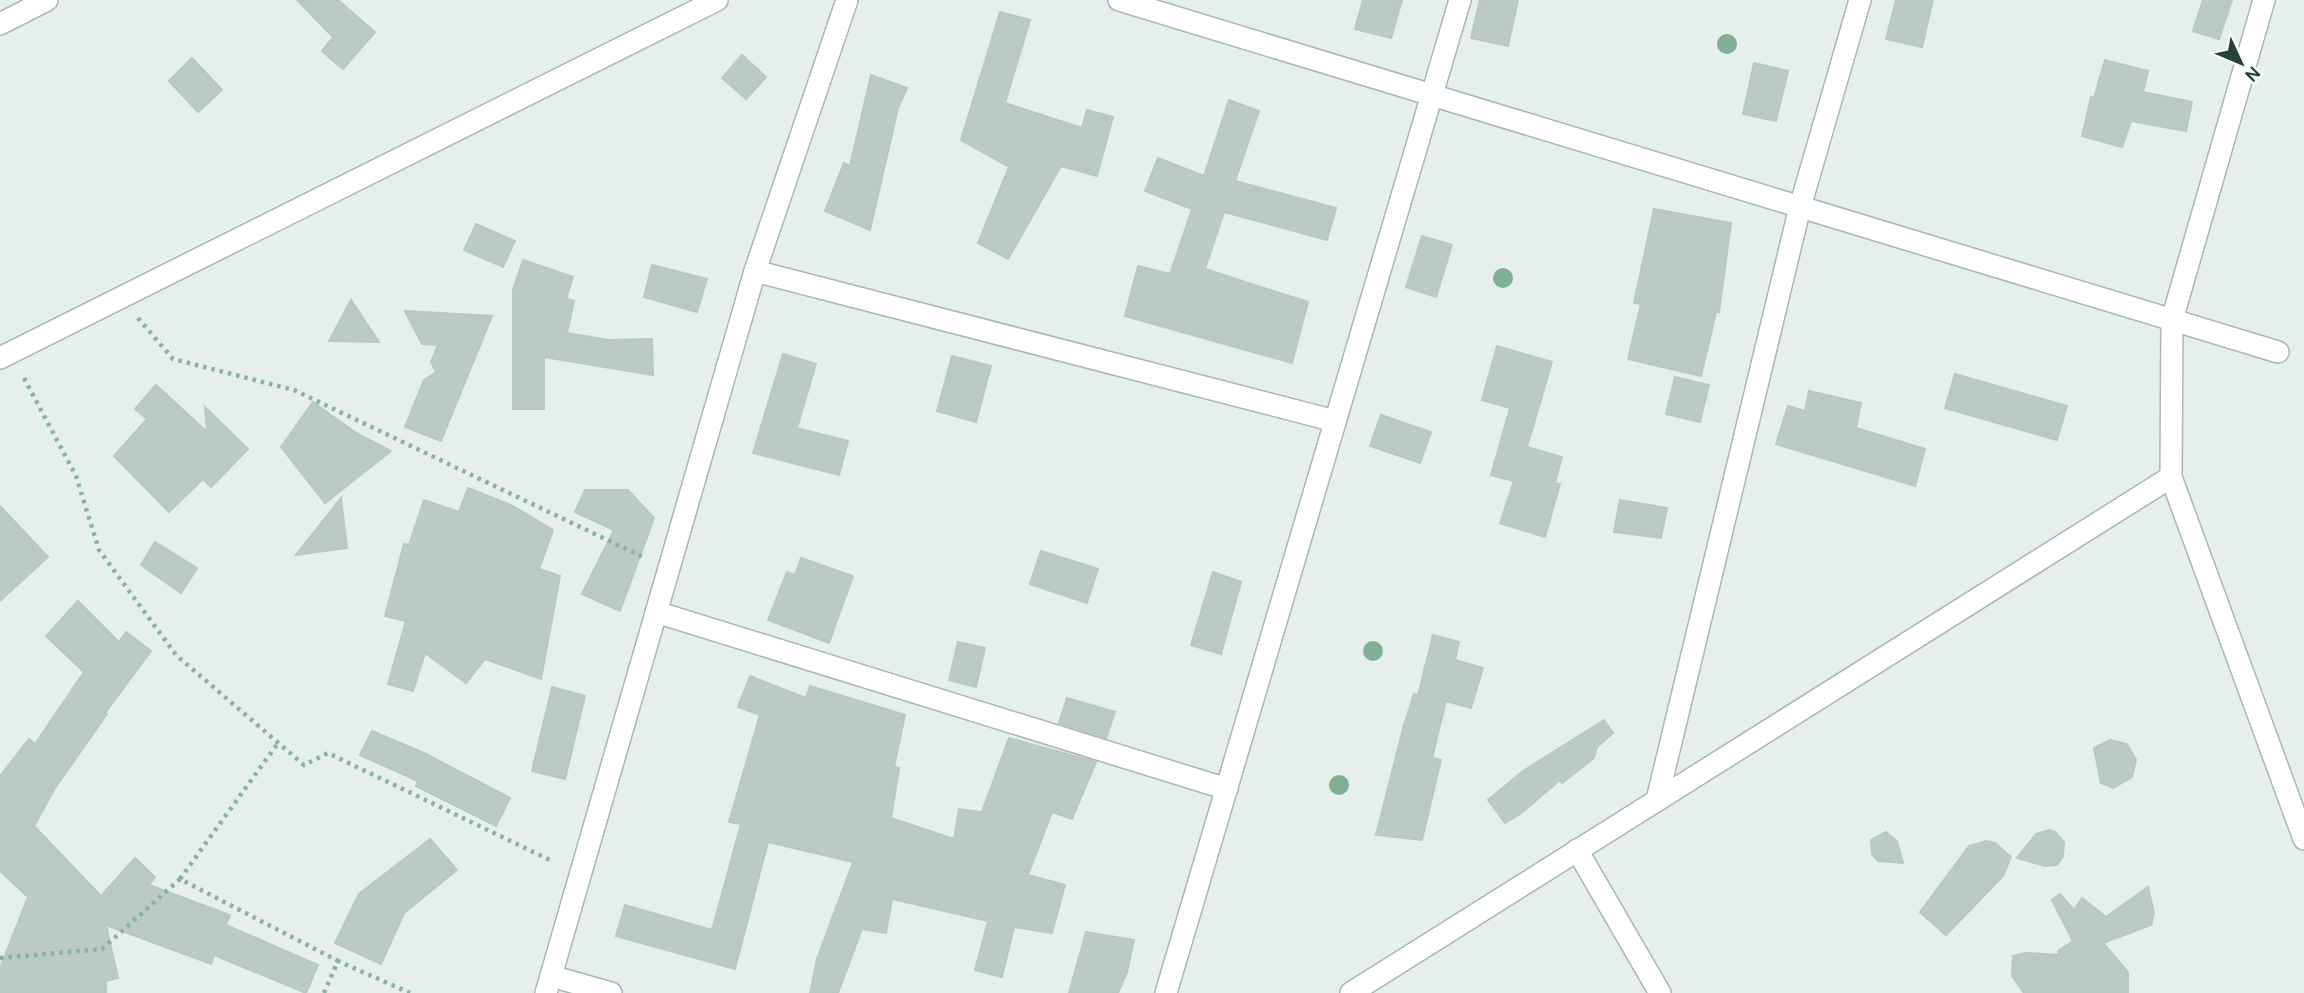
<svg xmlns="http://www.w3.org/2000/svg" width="2304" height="993" font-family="Karla,sans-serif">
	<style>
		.building { fill: #bbcac4; stroke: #b8c9c2; stroke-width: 2 }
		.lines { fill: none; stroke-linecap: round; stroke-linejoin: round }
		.street-casing { stroke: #a8b8b2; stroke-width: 24 }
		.secondary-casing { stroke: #a4bbb3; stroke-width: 24 }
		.path { stroke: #86b3a5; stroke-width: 4.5; stroke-dasharray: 3.5 5; stroke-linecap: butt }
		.street { stroke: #fff; stroke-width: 21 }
		.secondary { stroke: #fff; stroke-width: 21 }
		.tree { fill: #80af93 }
	</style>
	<rect width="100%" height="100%" fill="#e6efeb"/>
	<!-- building -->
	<g class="building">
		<path d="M297,0H338L375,32L343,69L322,51L333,37Z"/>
		<path d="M1363,0H1402L1391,38L1355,29Z"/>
		<path d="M1480,0H1518L1508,46L1471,38Z"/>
		<path d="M1896,0H1933L1922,47L1886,39Z"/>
		<path d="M2203,0H2232L2219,39L2193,31Z"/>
		<path d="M1000,12L1030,20L1005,103L1082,128L1087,110L1113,117L1097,176L1061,166L1008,259L978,243L1009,167L961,140Z"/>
		<path d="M742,55L766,77L746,99L722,78Z"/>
		<path d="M192,58L222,90L198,112L169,81Z"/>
		<path d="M2105,60L2148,71L2143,92L2192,102L2186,131L2131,121L2122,147L2082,136L2091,97L2094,98Z"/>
		<path d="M1754,63L1788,71L1776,121L1743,114Z"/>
		<path d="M871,75L907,88L898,108L870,230L825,211L844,163L850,166Z"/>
		<path d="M1229,100L1259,111L1235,181L1336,208L1327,240L1224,212L1205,269L1308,302L1292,363L1125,316L1138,266L1170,274L1192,209L1145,191L1158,158L1204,176Z"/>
		<path d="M1654,209L1731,223L1719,312H1716L1701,376L1628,359L1641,304L1634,303Z"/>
		<path d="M476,224L515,241L503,267L464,250Z"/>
		<path d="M1422,236L1452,245L1436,297L1406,287Z"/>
		<path d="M523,260L573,277L566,299L574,301L567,333L609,340L652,339L653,375L544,357V409H513V290Z"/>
		<path d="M652,265L707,279L697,312L644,297Z"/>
		<path d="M351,300L379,342L329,341Z"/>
		<path d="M405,311L492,316L441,441L405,427L424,380L436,372L431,362L438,345L422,344Z"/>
		<path d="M1497,346L1552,362L1527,447L1562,457L1555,483L1560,484L1545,537L1500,523L1514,481L1491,475L1510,408L1482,400Z"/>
		<path d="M783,354L816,364L797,428L848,441L839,475L753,453Z"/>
		<path d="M952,356L991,366L976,422L937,411Z"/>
		<path d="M1955,374L2067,406L2057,440L1945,408Z"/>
		<path d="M1675,377L1709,385L1700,422L1666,414Z"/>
		<path d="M156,385L207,432L205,407L248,449L211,487L203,479L169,512L114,456L147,419L135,409Z"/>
		<path d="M1809,391L1861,403L1856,428L1925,449L1915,486L1776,444L1788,406L1805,411Z"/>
		<path d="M313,402L356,433L391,451L325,503L281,447Z"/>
		<path d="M1381,415L1431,432L1420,463L1370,446Z"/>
		<path d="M468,488L511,505L553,530L539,569L560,576L541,679L485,659L466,683L425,653L413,691L388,684L406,621L385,616L404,544L409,545L424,500L459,512Z"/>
		<path d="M585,490H628L654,518L620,611L582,594L614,530L575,512Z"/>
		<path d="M341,498L347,548L296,555Z"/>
		<path d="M1620,500L1667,508L1661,538L1614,532Z"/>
		<path d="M0,506L48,557L0,601Z"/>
		<path d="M155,542L197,568L181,593L141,565Z"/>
		<path d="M1041,551L1098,569L1087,603L1030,584Z"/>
		<path d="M801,558L853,576L829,643L768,620L787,572L795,575Z"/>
		<path d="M1213,572L1241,582L1221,654L1191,645Z"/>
		<path d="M78,601L119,642L126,632L151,651L105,713L107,714L55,788L34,826L101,896L135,858L155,877L149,885L230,915L226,925L318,965L306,993L214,955L211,964L106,925L118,978L106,981V993H0V968L28,897L0,871V776L29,739L35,744L84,672L46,636Z"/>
		<path d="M1433,635L1459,642L1455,660L1483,668L1471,708L1446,701L1432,758L1441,760L1422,840L1376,835L1404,725L1414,694L1418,695Z"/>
		<path d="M958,642L985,648L976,687L949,680Z"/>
		<path d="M750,676L806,698L810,686L905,715L894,767L899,768L891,818L954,839L959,809L982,812L1009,738L1096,762L1072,819L1052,812L1028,875L1065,885L1052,933L1014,927L1002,977L975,970L988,921L892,899L886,933L862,929L838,993H810L817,959L853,862L768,842L735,969L616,936L625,905L712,930L741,824L729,822L760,715L738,707Z"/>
		<path d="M552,687L585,696L565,779L532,771Z"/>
		<path d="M1067,698L1115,712L1106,738L1059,723Z"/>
		<path d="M1604,720L1613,733L1597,747L1594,758L1562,783L1560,780L1520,814L1505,823L1488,800L1523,771Z"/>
		<path d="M372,731L424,753L510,798L496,826L416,786L418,781L360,755Z"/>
		<path d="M2110,740L2127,744L2136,760L2132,777L2113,788L2101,783L2094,748Z"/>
		<path d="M2049,830L2055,832L2064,842L2063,856L2057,865L2045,866L2017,858L2036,834Z"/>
		<path d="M1886,832L1897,841L1903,863L1878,861L1872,854L1871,840Z"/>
		<path d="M430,839L457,870L404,913L381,964L335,943L359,894Z"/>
		<path d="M1986,841L1995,843L2011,857L2003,876L1946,935L1920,912L1969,846Z"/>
		<path d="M2148,887L2154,913L2151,925L2103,943L2128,972V993H2024L2012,976L2013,956L2026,953L2060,955L2058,951L2073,941L2052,900L2060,894L2074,910L2082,898L2106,917Z"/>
		<path d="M1086,932L1134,940L1127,972L1118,993H1069Z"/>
	</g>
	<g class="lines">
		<!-- street casing -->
		<g class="street-casing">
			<g id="street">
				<path d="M1119,0L2278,352"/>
				<path d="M2264,0L2172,320L2171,477L2304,839"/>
				<path d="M755,271L1335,421"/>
				<path d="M0,358L717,0"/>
				<path d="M656,612L1227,789"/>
				<path d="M1657,800L1800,207L1860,0"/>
				<path d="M1577,850L1660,993"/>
				<path d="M551,976L611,993"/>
				<path d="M546,993L755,271L847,0"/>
				<path d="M1166,993L1460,0"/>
				<path d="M1351,993L2171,477"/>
			</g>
		</g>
		<!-- secondary casing -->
		<g class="secondary-casing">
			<path id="secondary" d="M0,24L47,0"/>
		</g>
		<!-- path -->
		<g class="path">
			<path d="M138,318L173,359L294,390L643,557"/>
			<path d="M24,378L76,476L99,550L176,655L304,765L328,753L554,862"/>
			<path d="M180,879L278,743"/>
			<path d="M0,958L102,949L180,879L338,961"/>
			<path d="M324,993L338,961L410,993"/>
		</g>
		<!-- street -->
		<use href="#street" class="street"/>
		<!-- secondary -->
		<use href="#secondary" class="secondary"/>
	</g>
	<!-- trees -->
	<g class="tree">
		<circle cx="1727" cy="44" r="10"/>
		<circle cx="1503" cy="278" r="10"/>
		<circle cx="1373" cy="651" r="10"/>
		<circle cx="1339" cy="785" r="10"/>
	</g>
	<!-- north arrow -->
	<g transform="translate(2241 63) rotate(134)" stroke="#f7fbf9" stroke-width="5" paint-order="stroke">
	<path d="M0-5L12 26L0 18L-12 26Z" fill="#24423a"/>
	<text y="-10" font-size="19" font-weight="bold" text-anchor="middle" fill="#24423a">N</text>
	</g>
</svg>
